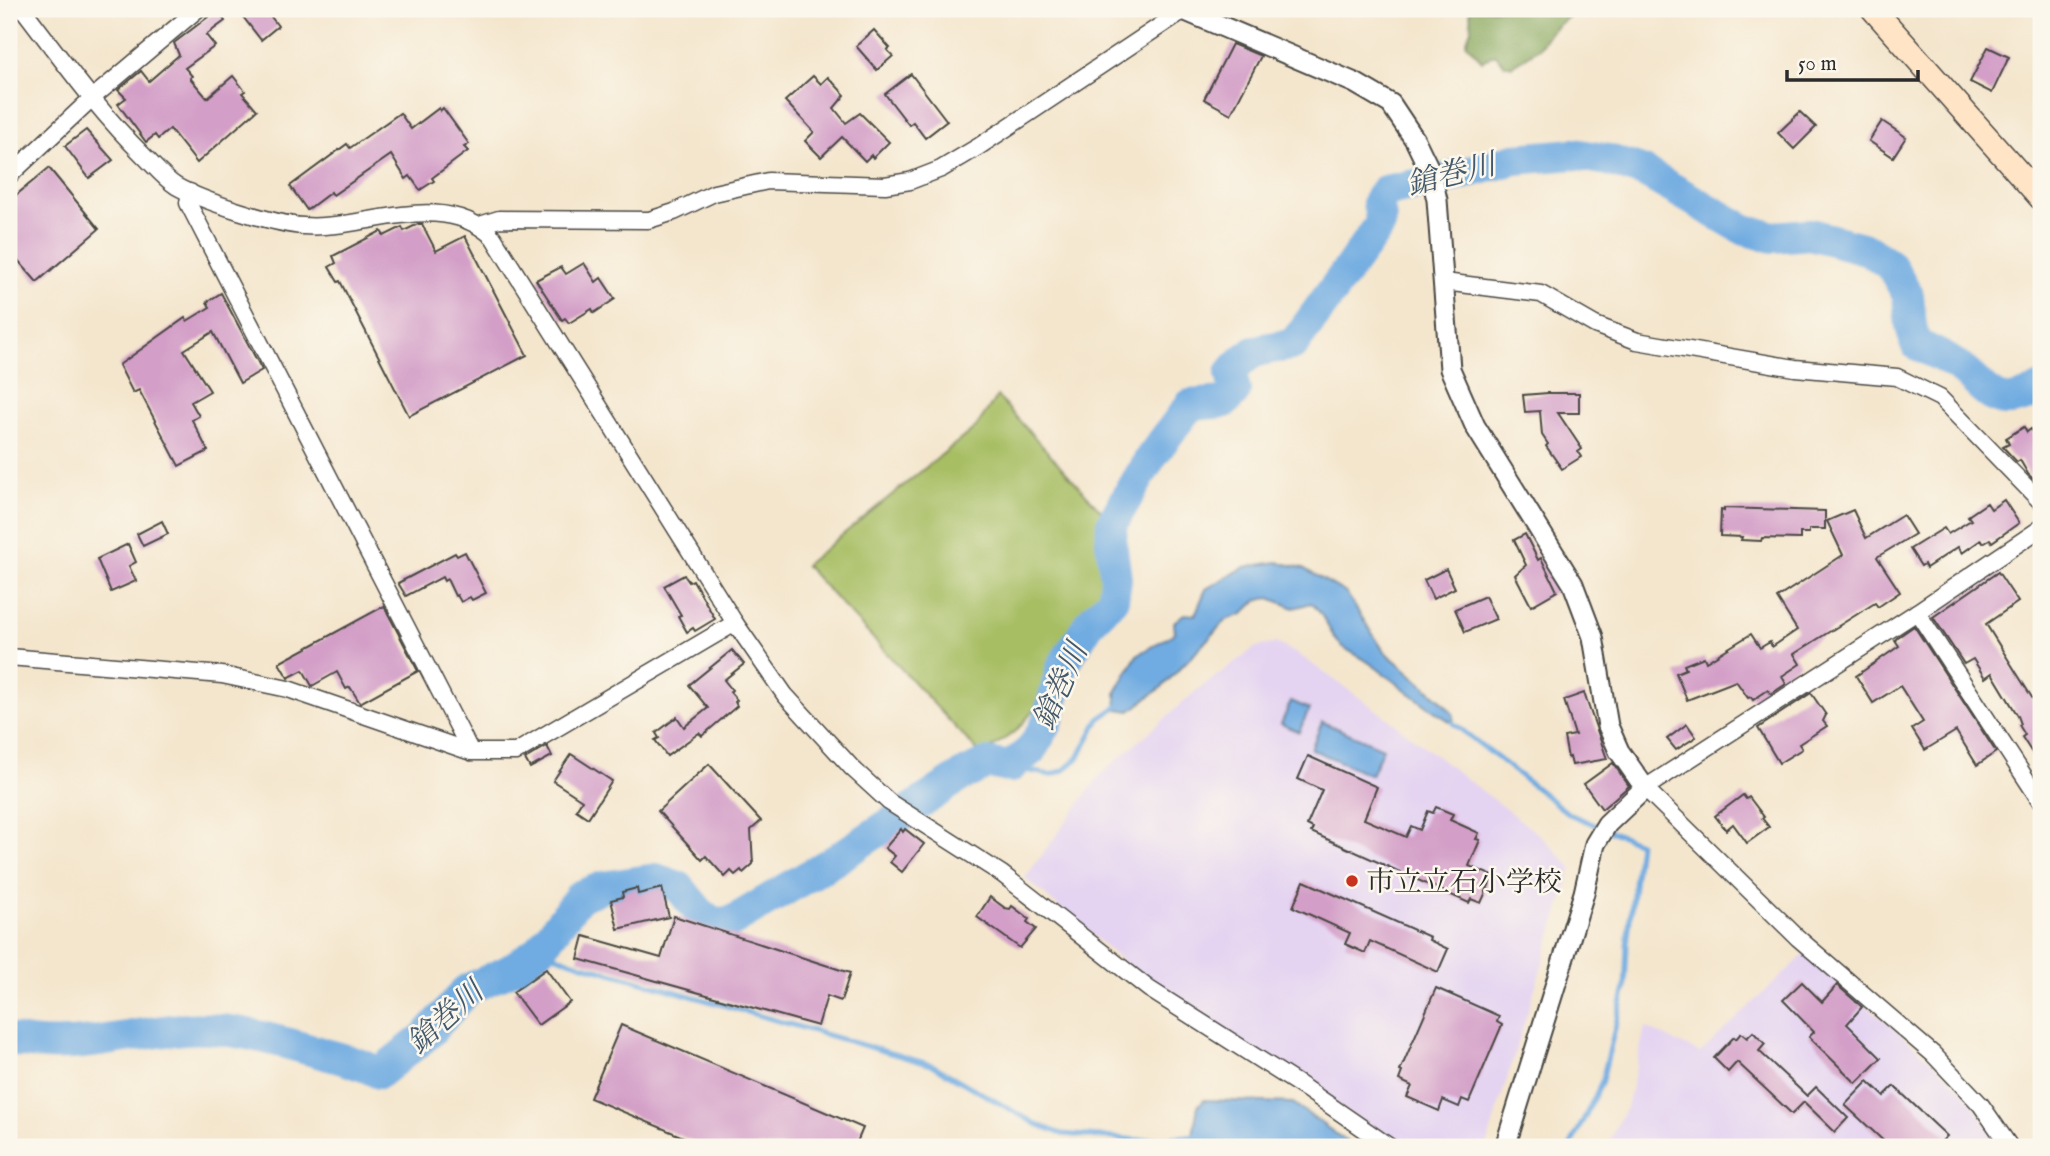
<svg xmlns="http://www.w3.org/2000/svg" width="2050" height="1156" font-family="'IM FELL English','Noto Serif JP',serif">
	<style>
		.built { fill: #e4d3f1 }
		.green { fill: #a7be63; stroke: #697447; stroke-width: 2 }
		.forest { fill: #85a559; stroke: #586842; stroke-width: 2 }
		.water { fill: #6fabe1; stroke: #4d6b86; stroke-width: 2 }
		.lines { fill: none; stroke-linecap: round; stroke-linejoin: round }
		.stream { stroke: #6fabe1; stroke-width: 5 }
		.river { stroke: #6fabe1; stroke-width: 32 }
		.building { fill: #d39ec7 }
		.minor-casing { stroke: #494743; stroke-width: 19 }
		.tertiary-casing { stroke: #494743; stroke-width: 23 }
		.secondary-casing { stroke: #494743; stroke-width: 26 }
		.minor { stroke: #fff; stroke-width: 16 }
		.tertiary { stroke: #fff; stroke-width: 19 }
		.secondary { stroke: #ffe4c6; stroke-width: 23 }
		.poi-dot { fill: #c8321e; stroke: #fbf7ec; stroke-width: 2.5 }
		.labels { text-anchor: middle; stroke-width: 5; stroke-linejoin: round; paint-order: stroke }
		.poi-label { font-size: 28px; fill: #2b2b2b; stroke: #fbf7ec; text-anchor: start }
		.water-label { font-size: 30px; font-style: italic; fill: #43586b; stroke: #fbf7ec }
	</style>
	<rect width="100%" height="100%" fill="#fbf7ec"/>
	<filter id="ink" filterUnits="userSpaceOnUse"><feTurbulence type="fractalNoise" baseFrequency=".0143" numOctaves="2"/><feDisplacementMap in="SourceGraphic" scale="14" xChannelSelector="R" yChannelSelector="G"/><feConvolveMatrix kernelMatrix="1 2 1 2 8 2 1 2 1" color-interpolation-filters="sRGB"/></filter>
	<filter id="wash" filterUnits="userSpaceOnUse"><feTurbulence type="fractalNoise" baseFrequency=".00686" numOctaves="4" result="noise"/><feDisplacementMap in="SourceGraphic" scale="28" xChannelSelector="R" yChannelSelector="G"/><feGaussianBlur stdDeviation="1.57" result="paint"/><feColorMatrix in="noise" values="0 0 0 0 0 0 0 0 0 0 0 0 0 0 0 0 0 1.4 0 .05"/><feComposite in="paint" operator="in"/></filter>
	<g filter="url(#wash)">
		<rect width="100%" height="100%" fill="#f4e6cd"/>
		<!-- built -->
		<g class="built">
			<path d="M1277,643L1301,656L1374,708L1541,836L1572,868L1486,1147H1402L1180,1003L1130,967L1025,878L1100,775L1196,691L1256,647Z"/>
			<path d="M1806,953L1934,1063L1965,1093L2001,1147H1606L1628,1103L1645,1027L1700,1053Z"/>
		</g>
		<!-- green -->
		<path class="green" d="M997,396L1105,515L1104,542L1107,579L1101,600L1072,634L1040,703L1016,731L981,755L805,565L976,427Z"/>
		<!-- forest -->
		<path class="forest" d="M1470,9H1590L1572,14L1550,32L1539,48L1512,66L1504,64L1495,54L1482,61L1466,43L1471,29Z"/>
		<!-- water -->
		<g class="water">
			<path d="M1277,562L1303,568L1346,593L1384,651L1441,700L1454,715L1453,723C1422,705 1395,680 1365,660C1356,654 1344,650 1338,642C1327,629 1324,613 1311,603L1294,608L1270,598L1257,600L1243,614L1226,620L1162,687L1130,711L1117,709L1116,692L1137,655L1175,633L1174,622L1184,614L1195,615L1206,589L1245,567Z"/>
			<path d="M1291,701L1309,709L1299,732L1281,724Z"/>
			<path d="M1322,722L1383,748L1371,775L1311,749Z"/>
			<path d="M1204,1100L1293,1103L1354,1147H1191L1198,1106Z"/>
		</g>
		<g class="lines">
			<!-- stream -->
			<g class="stream">
				<path d="M1453,723L1569,814L1639,843L1627,944L1625,988L1601,1084L1570,1147"/>
				<path d="M1010,767L1051,775L1064,770L1078,758L1099,719L1121,704"/>
				<path d="M539,950L583,965L932,1065L1036,1124L1062,1134L1140,1140L1201,1135L1204,1147"/>
			</g>
			<!-- river -->
			<path class="river" d="M9,1039C66,1054 125,1034 183,1029C227,1026 272,1039 314,1051C336,1057 358,1062 379,1073L427,1035L468,989L510,970L539,950L580,896L603,887L656,879L679,887L701,914L716,924L733,921L838,858L961,776L988,763L1010,767L1031,750L1047,723L1062,667L1090,622L1113,599L1116,579L1111,542L1112,523L1151,457L1190,405L1225,402L1235,391L1231,373C1251,347 1262,349 1293,345L1380,225L1381,219L1378,202L1385,191L1441,180L1515,159L1574,154L1609,160L1644,172L1745,230L1773,237L1810,234L1869,250L1891,266L1908,295L1911,326L1916,344C1928,350 1940,355 1951,362C1988,384 1989,418 2041,389"/>
		</g>
		<g id="blocks">
			<!-- building -->
			<g class="building">
				<path d="M237,9H265L278,26L261,40Z"/>
				<path d="M217,10L225,21L206,35L215,46L185,68L192,76L190,78L207,98L233,76L245,91L242,93L257,110L197,163L170,129L158,139L155,135L146,142L118,104L126,98L118,90L141,71L149,81L179,55L174,43Z"/>
				<path d="M874,30L890,48L887,50L893,56L877,70L856,46Z"/>
				<path d="M1232,44L1261,56L1231,114L1204,99Z"/>
				<path d="M1988,47L2009,57L1992,93L1970,82Z"/>
				<path d="M911,74L947,121L925,138L913,122L909,125L885,94Z"/>
				<path d="M813,76L821,84L828,77L845,95L834,108L846,123L860,113L889,142L873,158L871,155L865,161L842,137L821,157L805,141L814,132L785,101Z"/>
				<path d="M439,108L440,111L443,108L469,144L464,147L468,151L432,178L434,181L420,190L410,176L406,179L391,155L333,195L331,192L307,210L290,186L347,144L350,148L400,113L411,129Z"/>
				<path d="M1800,112L1816,127L1794,149L1778,133Z"/>
				<path d="M1882,121L1906,137L1893,157L1869,141Z"/>
				<path d="M86,130L113,160L89,178L65,146Z"/>
				<path d="M49,168L99,229L37,282L9,250V201Z"/>
				<path d="M418,224H422L436,251L465,236L527,355L409,416L340,281L338,282L329,267L336,263L333,256L381,231L384,236L402,227L404,231Z"/>
				<path d="M584,263L596,282L601,278L615,299L594,313L592,309L569,323L565,318L562,320L536,280L561,267L566,274Z"/>
				<path d="M221,293L262,370L240,383L213,332L184,350L210,391L191,402L199,416L192,420L208,451L179,466L139,390L133,393L119,365L185,318L187,321L210,307L207,302Z"/>
				<path d="M1548,393H1579V413H1558L1582,449L1578,452L1581,457L1562,469L1546,446L1548,444L1542,435L1540,411L1525,412L1523,395Z"/>
				<path d="M2024,427L2027,432L2031,429L2039,442L2036,444L2041,452V487L2028,474L2020,460L2017,462L2003,447L2009,444L2006,438Z"/>
				<path d="M2004,500L2019,523L1992,542L1990,539L1983,543L1981,540L1962,553L1958,547L1926,568L1924,564L1921,566L1910,549L1944,528L1948,534L1971,520L1968,516L1987,503L1991,509Z"/>
				<path d="M1724,508L1825,511V529H1809V533H1800V539L1762,538L1761,541L1741,540L1742,537L1720,536L1721,510L1724,511Z"/>
				<path d="M1853,510L1866,538L1903,515L1915,534L1877,557L1900,592L1878,607L1875,603L1794,654L1800,664L1782,676L1786,684L1771,694L1768,690L1753,700L1751,697L1748,698L1736,681L1687,700L1676,673L1686,669L1684,665L1704,657L1706,662L1751,634L1760,648L1770,642L1772,647L1797,630L1777,598L1843,555L1827,521Z"/>
				<path d="M162,521L168,534L143,546L137,534Z"/>
				<path d="M1525,534L1538,560L1541,558L1557,591L1531,606L1515,575L1526,565L1514,540Z"/>
				<path d="M128,544L136,562L129,566L136,581L111,592L97,559Z"/>
				<path d="M465,552L486,593L472,600L470,597L461,602L457,595L455,596L447,579L444,581L442,577L406,596L398,583L455,553L457,556Z"/>
				<path d="M1446,569L1455,588L1433,599L1424,580Z"/>
				<path d="M1998,572L2018,602L1986,624L2041,712V767L2022,737L2025,735L2019,725L2021,724L2018,716L1992,673L1985,678L1973,659L1964,664L1933,617Z"/>
				<path d="M684,575L689,582L693,580L715,619L695,631L693,628L687,632L678,616L681,615L664,586Z"/>
				<path d="M1485,596L1496,619L1465,632L1455,609Z"/>
				<path d="M384,606L418,671L360,703L350,687L346,689L337,672L312,686L303,670L288,678L279,663Z"/>
				<path d="M1914,626L1996,752L1977,765L1956,731L1925,750L1912,729L1923,722L1900,686L1873,703L1856,676L1899,646L1895,640L1898,637Z"/>
				<path d="M732,650L744,664L724,680L732,690L730,692L737,700L735,702L737,706L702,736L699,733L667,756L655,740L659,738L656,733L677,717L684,727L708,708L689,685Z"/>
				<path d="M1584,693L1607,759L1572,765L1570,757L1568,758L1564,737L1575,735L1564,700Z"/>
				<path d="M1811,693L1826,715L1823,721L1827,726L1799,744L1802,749L1779,763L1758,728Z"/>
				<path d="M1687,724L1696,737L1676,750L1667,739Z"/>
				<path d="M547,746L552,756L530,768L525,759Z"/>
				<path d="M571,754L612,781L588,818L576,810L582,800L553,781Z"/>
				<path d="M1308,756L1377,787L1364,819L1406,837L1411,826L1420,830L1428,811L1433,813L1436,807L1453,814L1450,820L1479,833L1476,839L1480,840L1469,866L1493,876L1481,903L1471,899L1469,903L1311,832L1313,828L1307,825L1322,790L1298,779Z"/>
				<path d="M1613,763L1629,786L1602,809L1584,784Z"/>
				<path d="M709,764L761,821L751,830L753,864L743,873L741,870L735,875L731,871L725,877L706,856L702,860L658,811Z"/>
				<path d="M1743,795L1746,799L1749,797L1764,817L1762,818L1769,827L1747,843L1733,824L1726,830L1715,816Z"/>
				<path d="M901,829L903,832L905,829L924,844L902,872L890,862L895,856L885,848Z"/>
				<path d="M1304,881L1430,937L1429,940L1448,949L1438,972L1370,941L1365,953L1345,944L1350,933L1293,907Z"/>
				<path d="M637,888L638,894L662,888L669,917L618,929L611,900L623,897L622,892Z"/>
				<path d="M990,897L1005,908L1010,909L1012,906L1029,919L1027,922L1036,929L1020,948L977,917Z"/>
				<path d="M674,916L850,973L841,1001L827,996L818,1026L578,959L584,936L661,958Z"/>
				<path d="M546,969L570,1002L538,1025L513,992Z"/>
				<path d="M1802,982L1822,1002L1837,985L1862,1007L1847,1024L1881,1058L1856,1083L1809,1037L1814,1032L1783,1000Z"/>
				<path d="M1436,988L1499,1016L1497,1022L1502,1025L1469,1102L1462,1099L1459,1107L1443,1100L1439,1111L1407,1097L1412,1086L1399,1080L1402,1072L1400,1071Z"/>
				<path d="M621,1025L863,1128L855,1147H707L590,1098Z"/>
				<path d="M1753,1032L1765,1044L1759,1051L1807,1096L1816,1087L1848,1118L1835,1132L1804,1102L1792,1114L1737,1062L1728,1072L1714,1058L1734,1037L1736,1039L1741,1033L1747,1038Z"/>
				<path d="M1868,1081L1884,1096L1894,1086L1947,1136L1936,1147H1920L1913,1141L1907,1147H1890L1845,1105Z"/>
			</g>
		</g>
	</g>
	<g filter="url(#ink)">
		<use href="#blocks" fill-opacity="0" stroke="#494743" stroke-width="2"/>
		<g class="lines">
			<!-- minor casing -->
			<g class="minor-casing">
				<g id="minor">
					<path d="M23,9C62,60 99,112 145,157C155,167 165,179 176,186C202,201 274,224 303,226C365,231 440,188 493,237L735,623L785,695L852,768L889,802L1002,874L1149,989L1306,1089L1390,1147"/>
					<path d="M9,176L91,99L198,9"/>
					<path d="M190,192L188,203L471,752"/>
					<path d="M480,225L499,219L649,220L674,212L714,193L768,181L885,185L910,181L941,169L978,147L1184,10"/>
					<path d="M1444,282L1541,294L1595,325L1637,341L1795,368L1897,377L1940,398L2041,502"/>
					<path d="M1917,612L2041,802"/>
					<path d="M9,657L222,675L288,689L471,752H516L735,623"/>
					<path d="M2010,1147L1981,1105L1933,1054L1798,938L1645,788L1917,612L2041,528"/>
				</g>
			</g>
			<!-- tertiary casing -->
			<g class="tertiary-casing">
				<path id="tertiary" d="M1181,9L1355,83L1391,104L1415,140L1431,173L1437,200L1450,369L1475,426L1573,584L1593,637L1608,726L1619,751L1645,788L1607,824L1595,844L1584,893L1505,1147"/>
			</g>
			<!-- secondary casing -->
			<g class="secondary-casing">
				<path id="secondary" d="M1873,9L2041,198"/>
			</g>
			<!-- minor -->
			<use href="#minor" class="minor"/>
			<!-- tertiary -->
			<use href="#tertiary" class="tertiary"/>
			<!-- secondary -->
			<use href="#secondary" class="secondary"/>
		</g>
	</g>
	<!-- markers -->
	<circle class="poi-dot" cx="1352" cy="881" r="7"/>
	<g class="labels">
		<!-- poi labels -->
		<g class="poi-label">
			<text x="1366" y="891">市立立石小学校</text>
		</g>
		<!-- water labels -->
		<g class="water-label">
			<text transform="translate(1451 174) rotate(-14)" y="10">鎗巻川</text>
			<text transform="translate(1060 686) rotate(-66)" y="10">鎗巻川</text>
			<text transform="translate(445 1017) rotate(-42)" y="10">鎗巻川</text>
		</g>
	</g>
	<!-- margin -->
	<rect width="2050" height="1156" fill="none" stroke="#fbf7ec" stroke-width="35"/>
	<!-- scale -->
	<path d="M1787 70v10h131v-10" fill="none" stroke="#2b2b2b" stroke-width="3.5"/>
	<text x="1798" y="70" font-size="21" fill="#2b2b2b" stroke="#fbf7ec" stroke-width="5" paint-order="stroke">50 m</text>
</svg>
